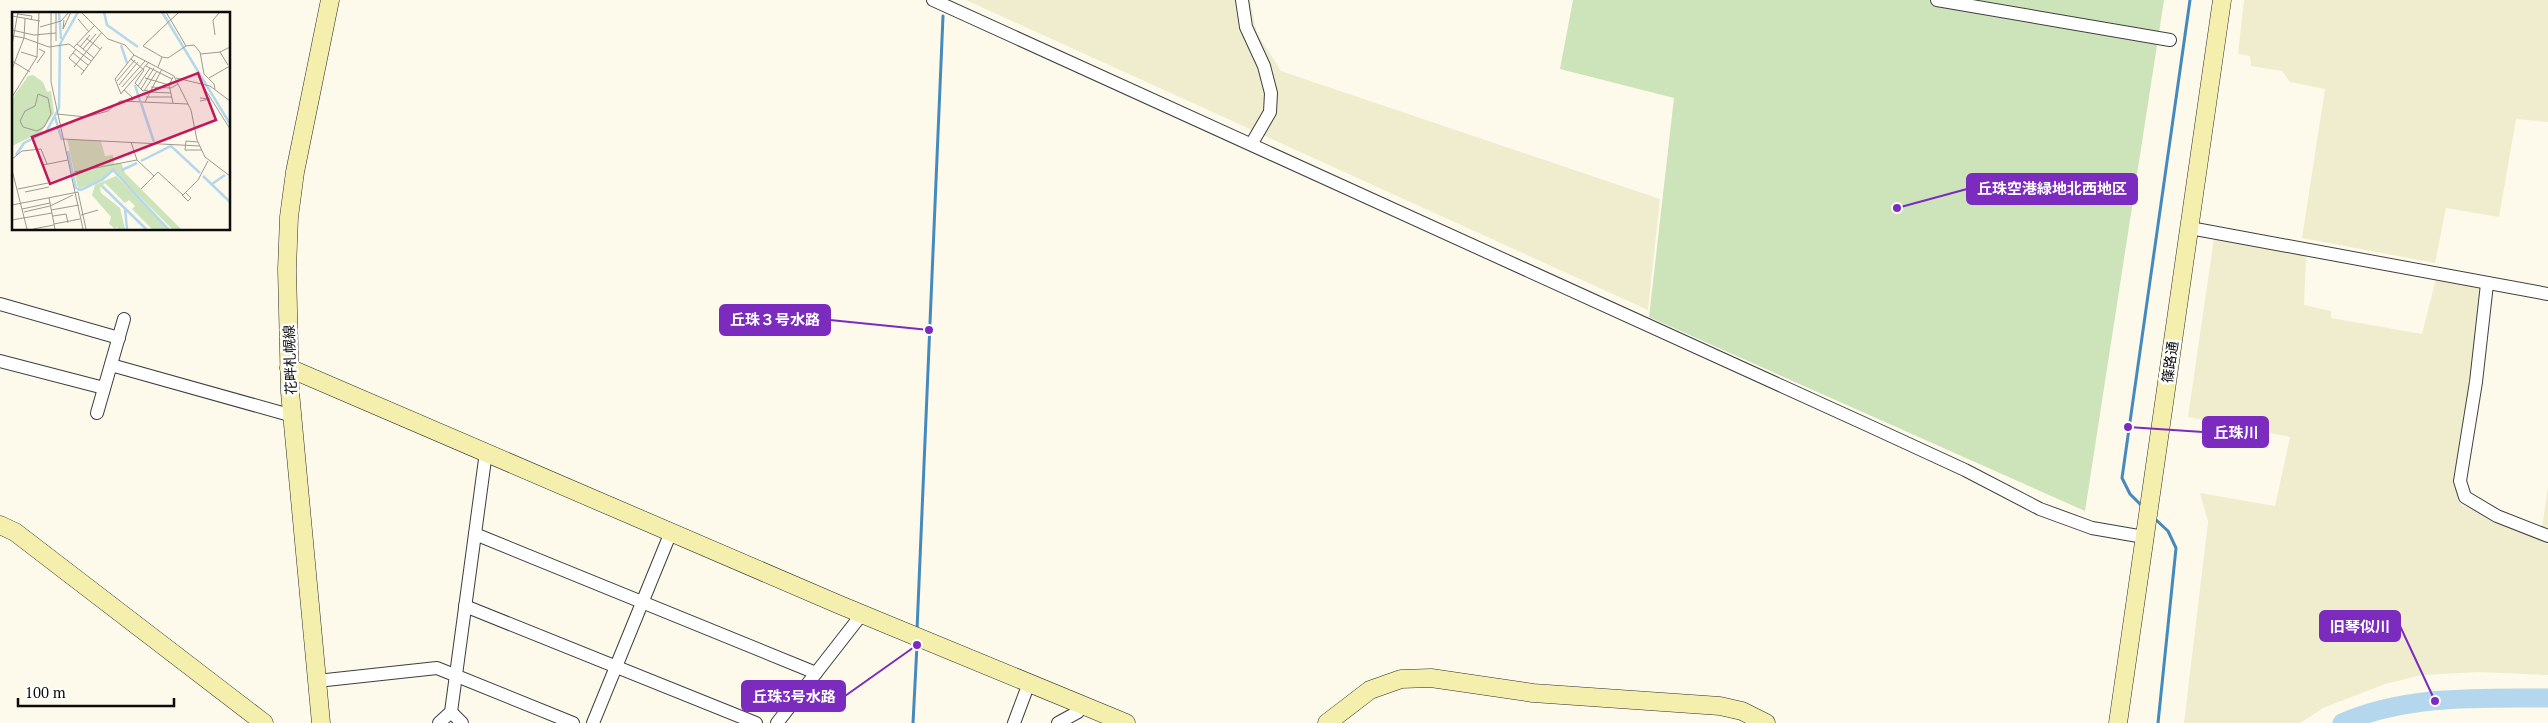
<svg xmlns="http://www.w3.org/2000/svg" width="2548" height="723" font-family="'PT Serif','Noto Sans JP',serif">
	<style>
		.farmland { fill: #efedce }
		.green { fill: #cde3b9 }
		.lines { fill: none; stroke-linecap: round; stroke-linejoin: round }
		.stream { stroke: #458abd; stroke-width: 3 }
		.river { stroke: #b5d7ee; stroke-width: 19 }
		.street-casing { stroke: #3e3e3e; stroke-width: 14 }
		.secondary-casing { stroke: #2d2d2d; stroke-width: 19 }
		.street { stroke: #fff; stroke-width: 12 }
		.secondary { stroke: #f5efad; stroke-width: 18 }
		.labels { text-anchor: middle; stroke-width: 5; stroke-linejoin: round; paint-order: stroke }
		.street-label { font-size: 14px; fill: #0b0b0b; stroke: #fff }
		.inset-river { fill: none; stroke: #b5d7ee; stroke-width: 2.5 }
		.inset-road { fill: none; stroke: #9c9a91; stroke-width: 1 }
		.view { fill: #c2185b; fill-opacity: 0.15; stroke: #c2185b; stroke-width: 2.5 }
		.inset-edge { fill: none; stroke: #0b0b0b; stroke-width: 2.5 }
		.leader { fill: none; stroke: #7b2cbf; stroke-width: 2 }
		.callout-dot { fill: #7b2cbf; stroke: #fff; stroke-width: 2 }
		.callout { fill: #7b2cbf; stroke: #7b2cbf; stroke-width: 2 }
		.callout-label { font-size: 15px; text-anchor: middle; font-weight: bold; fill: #fff }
	</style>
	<rect width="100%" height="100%" fill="#fdfaeb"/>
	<!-- farmland -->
	<g class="farmland">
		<path d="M966,0H1250L1257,33L1281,71L1660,199L1648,310Z"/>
		<path d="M2244,0H2548V122L2516,119L2499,217L2446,208L2435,263L2302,238L2325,89L2290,82L2282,71L2251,66L2250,56L2238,54Z"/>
		<path d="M2214,238L2306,254L2304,305L2331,311V318L2422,334L2436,279L2483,288L2455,484L2462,505L2548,544V675L2479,672L2422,675L2385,684L2323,708L2300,723H2184L2208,522L2200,493L2275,506L2290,437L2188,417Z"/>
		<path d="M2548,487V530L2542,528Z"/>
	</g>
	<!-- green -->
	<path class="green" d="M1573,0H2164L2085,511L1649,317L1674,98L1560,69Z"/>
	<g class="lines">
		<!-- stream -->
		<g class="stream">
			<path d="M2143,507L2130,494L2122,478L2190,0"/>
			<path d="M2153,517L2168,531L2176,548L2158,723"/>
			<path d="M917,630L943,16"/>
			<path d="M913,723L917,645"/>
		</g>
		<!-- river -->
		<path class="river" d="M2342,723C2406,695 2479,698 2548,698"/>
		<!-- street casing -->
		<g class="street-casing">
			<g id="street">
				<path d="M933,0L1863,423L1965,470L2040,509L2092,528L2144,537"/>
				<path d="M1242,0L1246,27L1264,66L1271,93L1270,112L1252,143"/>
				<path d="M1937,0L2170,40"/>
				<path d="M2190,228L2548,294"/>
				<path d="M2487,284L2476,382L2460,481L2465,497L2497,516L2548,536"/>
				<path d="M0,304L119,338"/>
				<path d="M0,361L104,388"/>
				<path d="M111,365L293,416"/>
				<path d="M97,413L124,319"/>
				<path d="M475,534L816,673"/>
				<path d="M465,606L756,723"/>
				<path d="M317,681L437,668L573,723"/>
				<path d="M451,712L462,723"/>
				<path d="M439,723L451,712L486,452"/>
				<path d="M593,723L671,532"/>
				<path d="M777,723L862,614"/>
				<path d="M1014,723L1029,683"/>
				<path d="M1058,723L1078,712L1081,705"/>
			</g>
		</g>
		<!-- secondary casing -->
		<g class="secondary-casing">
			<g id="secondary">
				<path d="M289,368L840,605L1126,723"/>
				<path d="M0,525L15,532L264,723"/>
				<path d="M321,723L290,392L287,269L289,217L295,172L330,0"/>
				<path d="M1327,723L1370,690L1401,679L1431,678L1533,693L1720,706L1742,711L1766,723"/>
				<path d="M2118,723L2222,0"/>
			</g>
		</g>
		<!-- street -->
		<use href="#street" class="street"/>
		<!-- secondary -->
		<use href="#secondary" class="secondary"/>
	</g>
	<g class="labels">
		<!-- street labels -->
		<g class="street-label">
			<text transform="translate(290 360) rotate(-92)" y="5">花畔札幌線</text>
			<text transform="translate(2170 362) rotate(-82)" y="5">篠路通</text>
		</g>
	</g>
	<!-- overview -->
	<g transform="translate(12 12)">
		<rect width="218" height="218" fill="#fdfaeb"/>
		<path d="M21,63L31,70L35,80L39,79L42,101L29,120L0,134V87L16,64ZM55,127L89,129L93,144L101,143L102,152L109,151L113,161L169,217H160L101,158L91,168L66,177ZM104,164L105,165L158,217H140L120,197L123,194L117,188L113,191L93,171L88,176L89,181L108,196L113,217H105L106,214L103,217L97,212L99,205L80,183L83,173Z" fill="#cde3b9"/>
		<path class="inset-river" d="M47,0L49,27M92,0L95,13L126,35M150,0L218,112M109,33L115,51M123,73L128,89M129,91L142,130M43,105L50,128M56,139L64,177M4,143L12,131L34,120L47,96L48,32L66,0M129,149L159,134L188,161M110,158L125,151M191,164L218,190M200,172L213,163M90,174L134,217M65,177L69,178L90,168L101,158L156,217M113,196L115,217"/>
		<path class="inset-road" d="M39,0V70L71,217M44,0V29M69,0L96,27L113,33L122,43L162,64L179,98L185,128L193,145L218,164M154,0L174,34M6,2L20,4L19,8M0,4L28,9M66,7L77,20M52,8L51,17L59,0M28,15L49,9L57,0M0,18L22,23L44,21M203,23L201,8L208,0M2,24L12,26L13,7M74,26L88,37M65,32L82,46M0,33L6,0M62,35L82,14M68,35L78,23M64,37L57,46L72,59M71,37L84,22M9,40L25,45M208,40L216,53M61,41L76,53M189,42L208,40L218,35M150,45L131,34L167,0M119,47L132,58L123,71L131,79L136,78M0,49L18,60M25,51L33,40L27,37M134,54L160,67M62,55L90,20M146,55L150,45L156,46L174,34L182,33L188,40L192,62L202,72L203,77M0,57L12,26L37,35L57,32L79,49M69,63L90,35M133,66L157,73M164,66L198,74L218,89M197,66L218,54M105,69L123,48M107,73L126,50M126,74L138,56M191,74L218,117M110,75L133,49M139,75L159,76L166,72M129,77L142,56M112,78L137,50M132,79L145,59M136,80L159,81M26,82L36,86L39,102L32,115L25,119L11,115L8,109L13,99L23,94ZM0,85L25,45L27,0M134,85H160M188,86L198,87L188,89M120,90V85L112,78L109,82L103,67L122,43M133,90L150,57M161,91L157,73L161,65M45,102L74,105L96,99L108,89L176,92M51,127L188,134M119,130L125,148M186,130L174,129L173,138H190M0,147L10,139L29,137L35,152M31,153L56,148M0,158L15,217M62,160L125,148L142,164M6,177L36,171M129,177L146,160L171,183L186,168L196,149M13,180L37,175M170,183L176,189L179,186L174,181M37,186L43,217M0,193L66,180L74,217M10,197L38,191M39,198L67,193M12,200L38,194L61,183M69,203L86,198M41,204L54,202L56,211M0,208L40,201M42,212L68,207M21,217L42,213"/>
		<path class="view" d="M186,61L204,108L38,172L20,125Z"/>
		<rect width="218" height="218" class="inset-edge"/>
	</g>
	<!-- callouts -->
	<path class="leader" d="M1897 208L1967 189M929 330L830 320M2128 427L2203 432M2435 701L2400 626M917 645L845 696"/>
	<g class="callout-dot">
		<circle cx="1897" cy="208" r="5"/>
		<circle cx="929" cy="330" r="5"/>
		<circle cx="2128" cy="427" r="5"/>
		<circle cx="2435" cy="701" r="5"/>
		<circle cx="917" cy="645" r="5"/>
	</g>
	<g class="callout">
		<rect x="1967" y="174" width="170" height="30" rx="5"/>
		<rect x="720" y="305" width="110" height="30" rx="5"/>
		<rect x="2203" y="417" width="65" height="30" rx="5"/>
		<rect x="2320" y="611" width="80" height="30" rx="5"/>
		<rect x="742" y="681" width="103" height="30" rx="5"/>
	</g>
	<g class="callout-label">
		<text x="2052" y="194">丘珠空港緑地北西地区</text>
		<text x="775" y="325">丘珠３号水路</text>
		<text x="2236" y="438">丘珠川</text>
		<text x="2360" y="632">旧琴似川</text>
		<text x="794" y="702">丘珠3号水路</text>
	</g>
	<!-- scale -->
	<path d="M18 698v8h156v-8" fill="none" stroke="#0b0b0b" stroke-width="2.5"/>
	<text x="25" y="698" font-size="15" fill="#0b0b0b" stroke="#ffffff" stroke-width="4" paint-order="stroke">100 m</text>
</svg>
